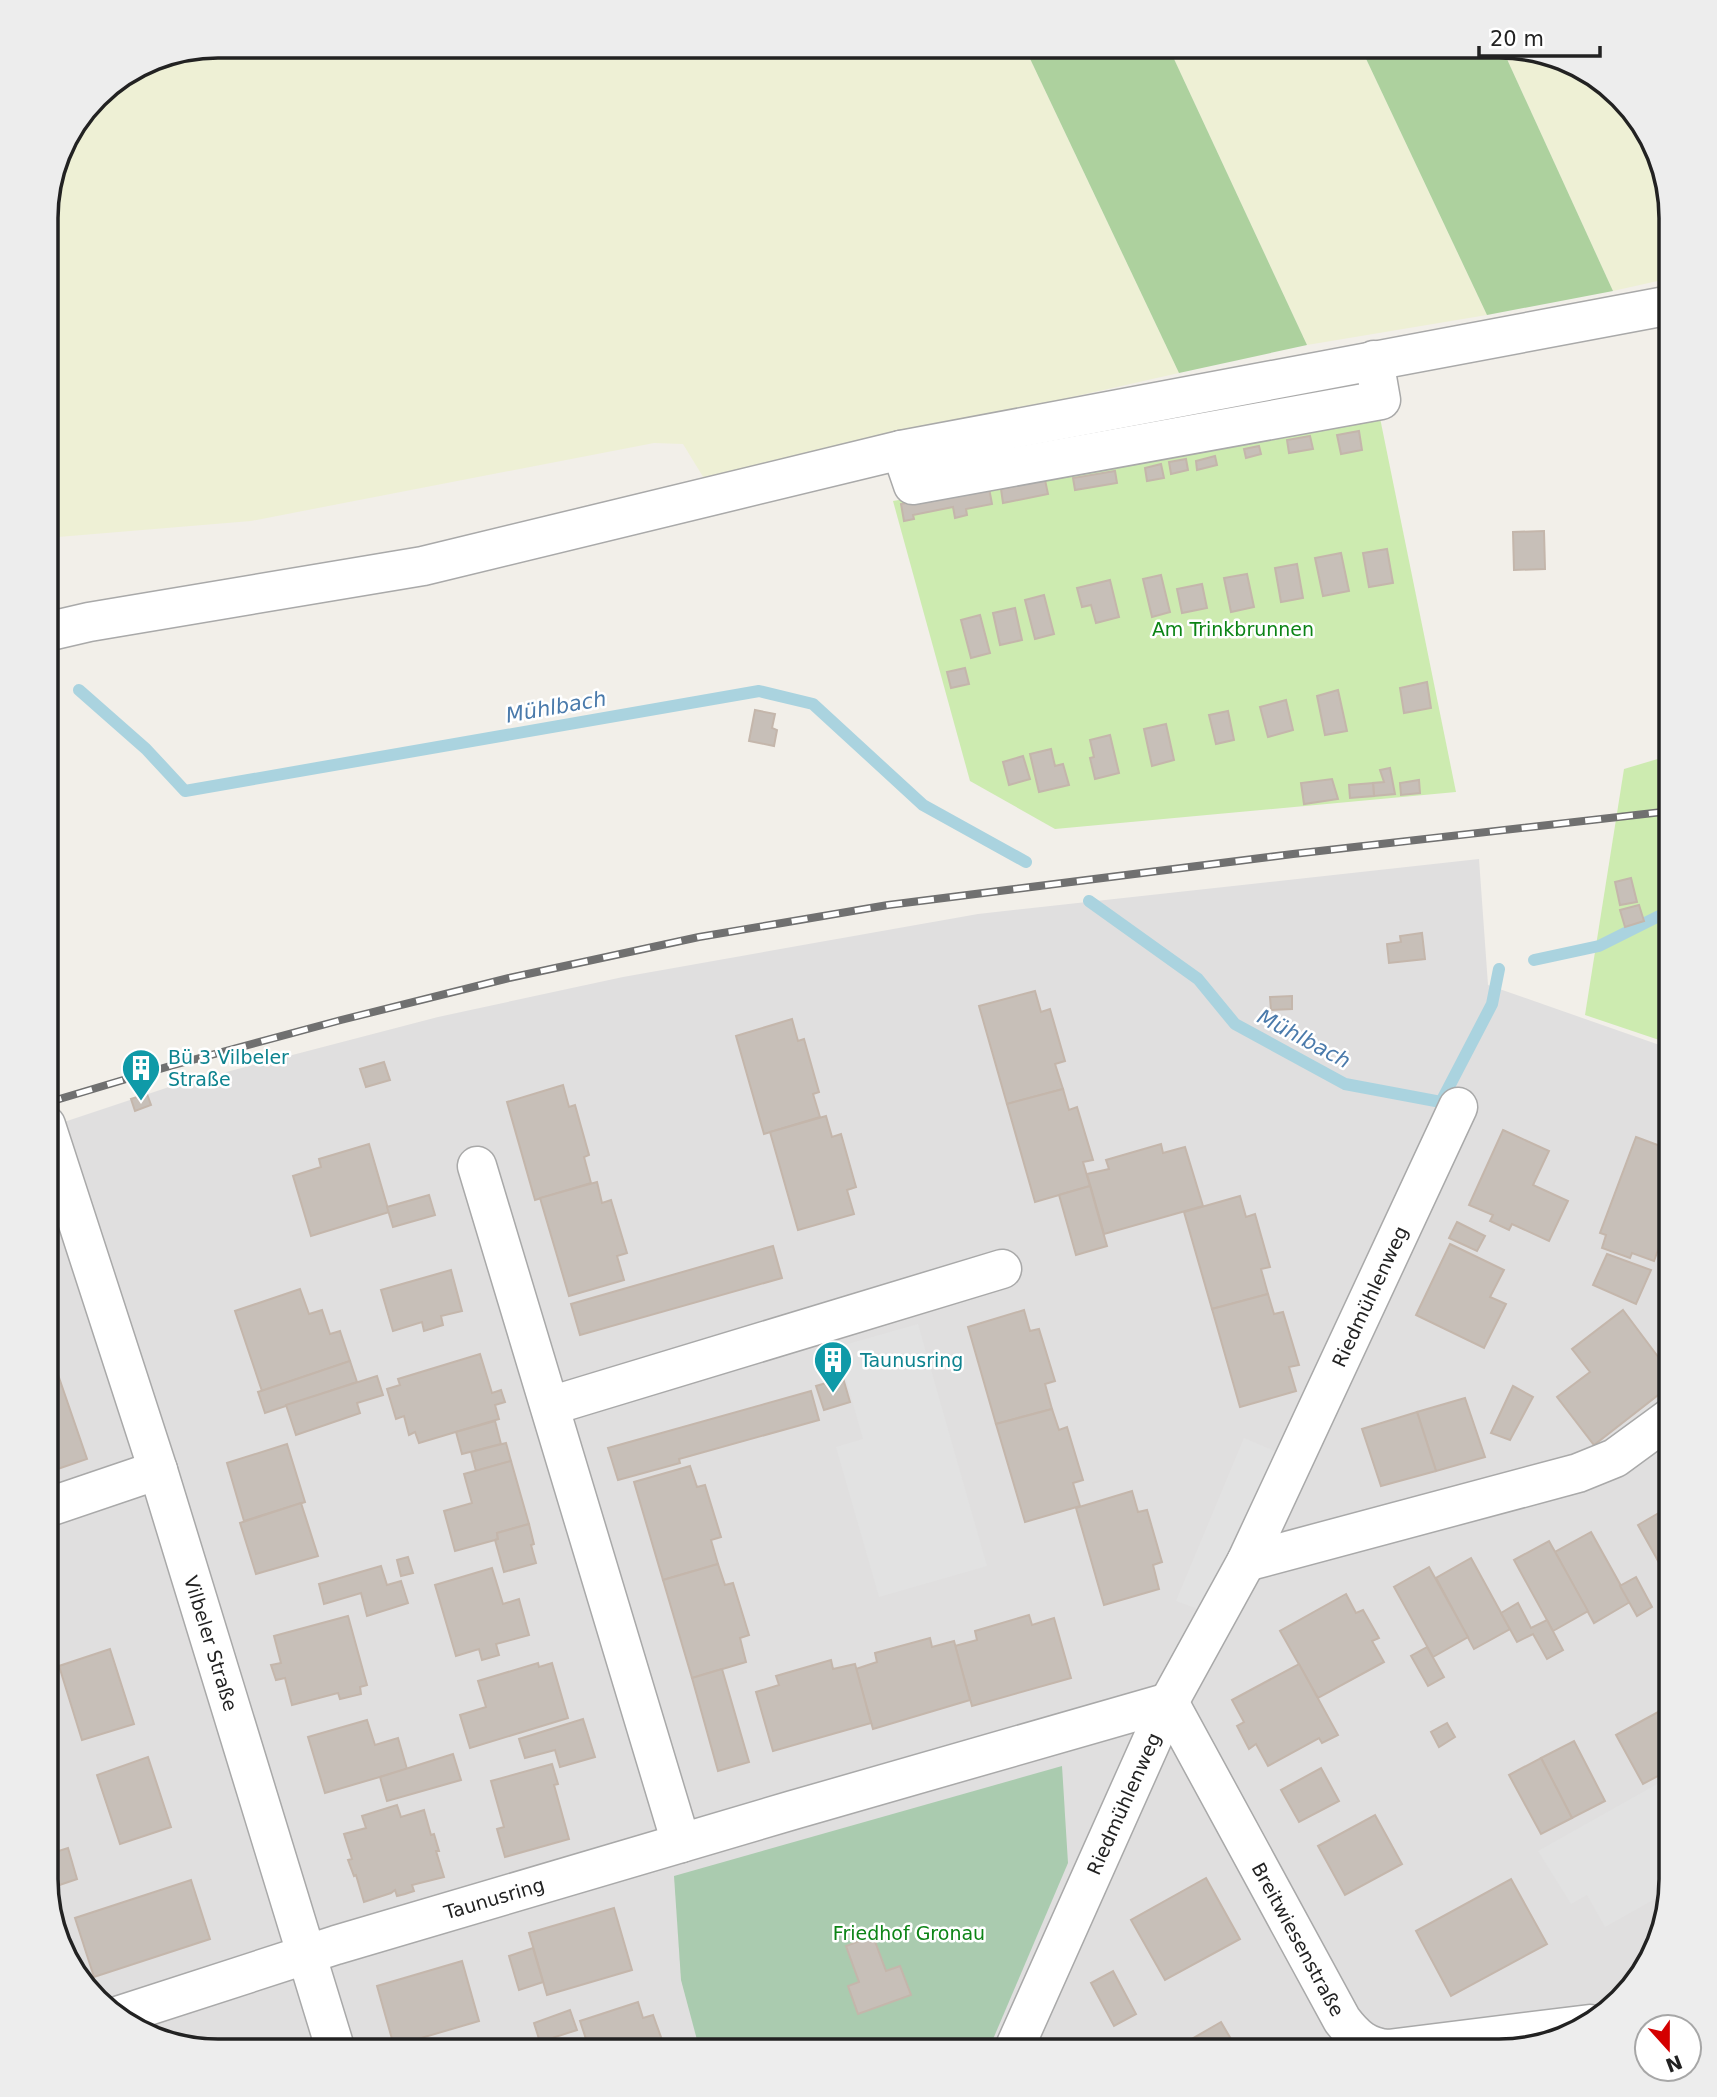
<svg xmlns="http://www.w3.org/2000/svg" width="1717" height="2097" font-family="'DejaVu Sans',sans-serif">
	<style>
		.residential { fill: #e0dfdf }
		.farmland { fill: #eef0d5 }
		.grass { fill: #cdebb0 }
		.forest { fill: #add19e }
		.cemetery { fill: #aacbaf }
		.parking { fill: #e2e2e2 }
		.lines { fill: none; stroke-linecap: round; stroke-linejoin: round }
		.stream { stroke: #aad3df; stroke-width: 12 }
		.building { fill: #c7bfb8; stroke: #c4b6ab; stroke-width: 2 }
		.minor-casing { stroke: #a9a9a9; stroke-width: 41 }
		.minor { stroke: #fff; stroke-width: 38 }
		.rail-casing { stroke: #707070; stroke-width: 8 }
		.rail { stroke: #fff; stroke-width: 5; stroke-dasharray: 16; stroke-linecap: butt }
		.labels { text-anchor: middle; stroke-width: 5; stroke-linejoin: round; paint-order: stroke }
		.park-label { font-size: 19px; fill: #0c8416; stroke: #fff }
		.culture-label { font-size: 19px; fill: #0d838f; stroke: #fff; text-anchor: start }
		.street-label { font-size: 19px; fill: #222; stroke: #fff }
		.water-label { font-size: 21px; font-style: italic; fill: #4a7aab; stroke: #fff }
		.rim { fill: none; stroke: #222; stroke-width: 3.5 }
	</style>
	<rect width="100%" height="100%" fill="#f2efe9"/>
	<!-- residential -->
	<path class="residential" d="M1479,859L1488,985L1671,1049V1880L1654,1956L1595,2022L1499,2051H217L141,2034L75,1975L46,1879V1128L169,1087L438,1017L623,977L978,914Z"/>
	<!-- farmland -->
	<g class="farmland">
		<path d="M218,46H1024L1179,373L705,480L683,444L654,443L251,521L46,538V206L63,142L104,89L152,58Z"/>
		<path d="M1168,46H1360L1487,315L1307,345Z"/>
		<path d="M1501,46H1510L1585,68L1642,122L1671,217V278L1613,291Z"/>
	</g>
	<!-- grass -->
	<g class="grass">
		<path d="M1380,418L1456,792L1055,829L970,781L893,501Z"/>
		<path d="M1671,755V1044L1585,1015L1624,769Z"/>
	</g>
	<!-- forest -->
	<g class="forest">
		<path d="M1024,46H1168L1307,345L1179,373Z"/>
		<path d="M1360,46H1501L1613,291L1487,315Z"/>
	</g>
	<!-- cemetery -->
	<path class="cemetery" d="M1062,1766L1068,1863L988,2051H700L681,1980L674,1876Z"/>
	<!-- parking -->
	<g class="parking">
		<path d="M918,1324L987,1566L879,1597L836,1447L863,1439L837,1347Z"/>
		<path d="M1244,1438L1293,1459L1217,1616L1176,1601Z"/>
		<path d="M1666,1779L1671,1788V1879L1669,1891L1605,1927L1587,1895L1571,1904L1538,1851Z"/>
	</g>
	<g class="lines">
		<!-- stream -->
		<g class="stream">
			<path d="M79,690L146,749L185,791L759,691L813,704L923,805L1026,862"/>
			<path d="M1089,901L1198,979L1235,1024L1345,1084L1441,1102L1492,1004L1499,969"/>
			<path d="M1534,960L1599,946L1671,910"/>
		</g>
	</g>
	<!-- building -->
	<g class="building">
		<path d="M1359,431L1362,450L1341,454L1337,435Z"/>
		<path d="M1310,436L1313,449L1289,453L1287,440Z"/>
		<path d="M1259,446L1261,454L1246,458L1244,449Z"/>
		<path d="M1215,456L1217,465L1197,470L1196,461Z"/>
		<path d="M1186,459L1188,470L1171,474L1169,462Z"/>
		<path d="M1161,464L1164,478L1147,481L1145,468Z"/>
		<path d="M1115,471L1117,483L1075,490L1073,478Z"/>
		<path d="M1045,480L1048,494L1003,503L1001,489Z"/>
		<path d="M989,488L992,504L966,509L967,515L955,518L953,507L913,515L914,519L904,521L901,504Z"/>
		<path d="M1544,531L1545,569L1514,570L1513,532Z"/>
		<path d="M1387,549L1393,583L1369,587L1363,553Z"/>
		<path d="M1341,553L1349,591L1323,596L1315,558Z"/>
		<path d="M1297,564L1303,598L1281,602L1275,568Z"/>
		<path d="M1247,574L1254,607L1231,612L1224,578Z"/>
		<path d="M1161,575L1170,612L1152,617L1143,579Z"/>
		<path d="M1110,580L1119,617L1096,623L1091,605L1082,607L1077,588Z"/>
		<path d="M1202,584L1207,608L1182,613L1177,589Z"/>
		<path d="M1044,595L1054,634L1035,639L1025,600Z"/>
		<path d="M1015,608L1022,640L1000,645L993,613Z"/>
		<path d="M980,615L990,653L971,658L961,620Z"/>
		<path d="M965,668L969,684L951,688L947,672Z"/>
		<path d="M1427,682L1431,708L1404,713L1400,688Z"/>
		<path d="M1338,690L1347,731L1325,735L1317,696Z"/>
		<path d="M1286,700L1293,730L1268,737L1260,707Z"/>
		<path d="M755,710L775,714L772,728L777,730L774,746L749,741Z"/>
		<path d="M1228,711L1234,740L1216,744L1209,715Z"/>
		<path d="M1166,724L1174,760L1152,766L1144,729Z"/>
		<path d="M1110,735L1119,773L1095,779L1090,758L1094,757L1090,740Z"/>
		<path d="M1051,749L1055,766L1063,764L1069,785L1039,792L1030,754Z"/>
		<path d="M1023,756L1030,779L1009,785L1003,762Z"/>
		<path d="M1390,768L1395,794L1374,796L1373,783L1384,782L1380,770Z"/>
		<path d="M1332,779L1338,799L1304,804L1301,783Z"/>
		<path d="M1419,780L1420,793L1401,795L1400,783Z"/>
		<path d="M1373,783L1374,796L1350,798L1349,785Z"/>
		<path d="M1631,878L1637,902L1620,905L1615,882Z"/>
		<path d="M1639,905L1644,921L1625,927L1620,910Z"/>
		<path d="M1422,933L1425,959L1389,963L1387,944L1401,942L1400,936Z"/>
		<path d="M1035,991L1041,1012L1050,1009L1065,1061L1055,1064L1063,1089L1007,1104L979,1006Z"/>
		<path d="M1292,996V1009L1271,1010L1270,997Z"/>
		<path d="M792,1019L798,1041L804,1039L819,1092L813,1094L820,1117L764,1134L736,1036Z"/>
		<path d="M384,1062L390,1080L366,1087L360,1069Z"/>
		<path d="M563,1085L569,1107L575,1105L589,1155L584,1157L591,1183L535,1200L507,1102Z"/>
		<path d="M1063,1089L1069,1110L1077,1107L1093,1160L1083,1162L1090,1186L1035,1202L1007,1104Z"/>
		<path d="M147,1094L151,1105L135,1111L131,1099Z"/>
		<path d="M826,1116L832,1137L841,1134L856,1187L847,1190L854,1214L798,1230L770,1132Z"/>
		<path d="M1503,1130L1549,1151L1533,1185L1568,1201L1549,1241L1512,1224L1509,1230L1490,1221L1493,1215L1469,1205Z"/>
		<path d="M1636,1137L1671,1150V1214L1654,1261L1632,1253L1630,1258L1602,1248L1606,1235L1600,1233Z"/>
		<path d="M369,1144L389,1212L311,1236L293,1176L321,1167L319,1159Z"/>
		<path d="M1161,1144L1163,1153L1185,1147L1203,1206L1104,1234L1087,1174L1109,1169L1106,1160Z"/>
		<path d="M597,1182L602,1203L611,1200L627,1253L617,1256L624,1280L569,1296L540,1198Z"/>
		<path d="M1090,1186L1107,1246L1076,1255L1059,1195Z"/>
		<path d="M429,1195L435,1215L393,1227L387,1207Z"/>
		<path d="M1240,1196L1246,1217L1255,1214L1270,1267L1261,1269L1268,1294L1212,1309L1184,1212Z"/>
		<path d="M1457,1222L1485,1236L1477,1251L1449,1238Z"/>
		<path d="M1450,1244L1504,1270L1490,1297L1506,1304L1484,1348L1416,1315Z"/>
		<path d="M773,1246L782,1278L580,1335L571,1304Z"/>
		<path d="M1607,1254L1651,1270L1636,1304L1593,1285Z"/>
		<path d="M451,1270L462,1311L441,1316L443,1325L424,1331L422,1322L393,1331L381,1290Z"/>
		<path d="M300,1289L309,1314L322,1310L330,1334L340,1331L350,1361L262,1391L235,1311Z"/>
		<path d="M1268,1294L1274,1314L1283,1312L1299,1365L1289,1367L1296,1391L1240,1407L1212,1309Z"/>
		<path d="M1024,1310L1030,1331L1039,1329L1055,1381L1045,1384L1052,1409L996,1424L968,1327Z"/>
		<path d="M1623,1310L1671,1374V1385L1594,1445L1557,1397L1590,1372L1572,1349Z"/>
		<path d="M480,1354L492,1393L501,1390L505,1402L495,1405L499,1419L419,1443L415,1432L409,1435L404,1416L396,1419L387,1389L400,1385L398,1379Z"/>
		<path d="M350,1361L357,1382L265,1413L258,1392Z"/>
		<path d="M55,1366L87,1459L46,1473V1369Z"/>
		<path d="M377,1376L383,1395L357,1403L360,1413L296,1435L286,1405Z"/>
		<path d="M843,1378L850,1402L824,1410L816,1386Z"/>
		<path d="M1513,1386L1533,1397L1510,1440L1491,1433Z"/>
		<path d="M811,1391L819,1420L679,1459L680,1463L618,1480L608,1448Z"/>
		<path d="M1465,1398L1485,1457L1436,1471L1417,1412Z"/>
		<path d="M1052,1409L1059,1430L1067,1427L1083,1480L1073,1483L1080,1506L1025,1522L996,1424Z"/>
		<path d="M1417,1412L1436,1471L1381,1486L1362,1429Z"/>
		<path d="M495,1421L501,1444L462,1454L456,1432Z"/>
		<path d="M506,1443L511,1461L476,1471L471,1452Z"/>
		<path d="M287,1444L305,1502L244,1521L227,1463Z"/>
		<path d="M511,1461L529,1524L497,1533L498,1539L495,1540L455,1551L444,1511L472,1503L464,1474Z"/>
		<path d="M690,1466L697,1487L705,1485L721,1537L711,1540L718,1564L663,1580L634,1482Z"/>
		<path d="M1132,1491L1138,1512L1147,1510L1162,1562L1153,1565L1159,1589L1104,1605L1076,1508Z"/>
		<path d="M301,1503L318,1556L256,1574L240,1523Z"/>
		<path d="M1671,1506V1551L1657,1559L1638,1525Z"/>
		<path d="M529,1524L534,1544L531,1545L536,1563L504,1572L495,1540L498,1539L497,1533Z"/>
		<path d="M1591,1532L1630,1602L1594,1623L1555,1552Z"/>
		<path d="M1549,1541L1588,1611L1553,1631L1514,1560Z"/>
		<path d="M1671,1551V1586L1657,1559Z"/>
		<path d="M408,1557L413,1573L401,1576L397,1560Z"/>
		<path d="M1471,1558L1510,1629L1474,1649L1436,1578Z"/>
		<path d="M718,1564L725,1585L733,1583L749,1635L740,1638L746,1662L692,1678L663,1580Z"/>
		<path d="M381,1566L387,1585L401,1581L408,1603L367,1616L361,1593L324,1604L319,1584Z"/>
		<path d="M1429,1567L1468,1637L1433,1657L1394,1587Z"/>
		<path d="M492,1568L503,1604L519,1599L529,1635L496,1644L499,1655L482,1660L479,1649L456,1656L435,1585Z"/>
		<path d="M1636,1577L1652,1607L1637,1616L1620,1586Z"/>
		<path d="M1346,1594L1356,1613L1363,1610L1379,1638L1372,1641L1384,1662L1318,1698L1280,1631Z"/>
		<path d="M46,1597L55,1622L46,1625Z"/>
		<path d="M1518,1603L1531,1628L1547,1620L1563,1650L1547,1659L1533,1634L1517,1642L1501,1613Z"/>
		<path d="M1029,1615L1032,1625L1054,1618L1071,1678L972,1706L955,1646L977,1640L975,1631Z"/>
		<path d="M348,1616L367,1685L360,1687L361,1694L340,1699L338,1693L292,1705L285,1678L276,1680L271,1665L281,1663L274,1636Z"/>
		<path d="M930,1638L932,1647L954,1641L970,1700L873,1729L856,1669L877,1662L875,1653Z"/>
		<path d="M1427,1647L1444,1677L1428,1686L1411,1656Z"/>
		<path d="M110,1649L134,1724L82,1740L59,1666Z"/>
		<path d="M831,1660L833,1669L855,1664L871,1723L773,1751L756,1692L779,1685L776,1676Z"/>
		<path d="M538,1663L539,1667L552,1663L568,1718L470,1748L460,1715L486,1707L478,1681Z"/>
		<path d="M1299,1664L1338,1735L1322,1743L1319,1738L1268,1766L1256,1744L1249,1749L1237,1726L1244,1722L1232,1700Z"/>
		<path d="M722,1669L749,1762L718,1771L692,1678Z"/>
		<path d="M1671,1705V1769L1643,1784L1616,1735Z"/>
		<path d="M583,1719L595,1757L560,1767L555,1750L525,1758L519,1739Z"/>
		<path d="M367,1720L375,1745L398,1738L407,1769L325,1793L308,1737Z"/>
		<path d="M1447,1723L1455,1737L1439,1747L1431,1732Z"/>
		<path d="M1574,1741L1605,1801L1572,1818L1541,1758Z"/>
		<path d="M453,1754L461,1780L387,1801L380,1777Z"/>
		<path d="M148,1757L171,1827L120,1844L97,1775Z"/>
		<path d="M1541,1758L1572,1818L1541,1834L1509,1775Z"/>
		<path d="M552,1764L558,1784L554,1785L569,1839L505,1857L497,1829L504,1827L491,1781Z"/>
		<path d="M1321,1768L1339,1801L1299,1822L1281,1790Z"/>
		<path d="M397,1805L401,1817L424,1810L431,1835L434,1834L439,1851H436L444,1877L412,1885L414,1891L405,1894L397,1896L395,1890L391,1893L364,1902L356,1875L354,1876L348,1860L352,1859L344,1834L366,1828L362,1816Z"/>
		<path d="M1375,1815L1402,1864L1345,1895L1318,1846Z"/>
		<path d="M68,1848L77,1879L48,1889L46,1879V1855Z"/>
		<path d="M1206,1878L1240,1939L1165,1980L1131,1920Z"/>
		<path d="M1511,1879L1547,1944L1451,1996L1416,1931Z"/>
		<path d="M191,1880L210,1939L94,1977L75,1918Z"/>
		<path d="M614,1908L632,1970L547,1995L529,1933Z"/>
		<path d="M873,1936L886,1971L900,1966L911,1995L858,2014L848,1986L859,1982L846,1946Z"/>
		<path d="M533,1948L543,1982L519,1990L509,1956Z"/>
		<path d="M462,1961L479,2021L394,2046L377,1986Z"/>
		<path d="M1113,1971L1136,2014L1114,2026L1091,1983Z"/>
		<path d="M638,2002L643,2018L653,2015L666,2051H590L580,2021Z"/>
		<path d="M570,2010L577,2030L540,2042L534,2023Z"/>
		<path d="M1221,2022L1238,2051H1171Z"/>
		<path d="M295,2039L298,2051H251Z"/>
	</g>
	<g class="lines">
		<!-- minor casing -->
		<g class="minor-casing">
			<g id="minor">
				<path d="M901,450L913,485L1381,400L1374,360"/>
				<path d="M46,632L89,622L423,566L901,450L1671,305"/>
				<path id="s1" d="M46,1125L158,1470L336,2051"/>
				<path d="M477,1166L681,1843"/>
				<path d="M550,1406L1002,1269"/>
				<path d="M46,1508L158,1470"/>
				<path d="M1246,1562L1578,1473L1615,1458L1671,1417"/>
				<path id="s2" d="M120,2015L336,1945L793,1810L1169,1702L1342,2020C1355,2037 1366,2047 1388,2049L1590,2024"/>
				<path id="s3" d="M1013,2051L1169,1702L1246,1562L1458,1107"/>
			</g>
		</g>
		<!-- minor -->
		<use href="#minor" class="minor"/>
		<!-- rail casing -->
		<g class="rail-casing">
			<path id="rail" d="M46,1103L170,1066L341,1020L509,978L699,937L888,905L1293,854L1671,811"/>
		</g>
		<!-- rail -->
		<use href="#rail" class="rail"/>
	</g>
	<!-- icons -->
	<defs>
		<g id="building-pin" transform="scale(2.0125)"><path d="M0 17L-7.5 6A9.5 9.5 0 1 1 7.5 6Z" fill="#0f9aa8" stroke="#fff"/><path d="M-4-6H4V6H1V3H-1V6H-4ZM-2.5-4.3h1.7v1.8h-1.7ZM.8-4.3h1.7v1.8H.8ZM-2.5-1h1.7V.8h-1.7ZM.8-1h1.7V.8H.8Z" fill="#fff"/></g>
	</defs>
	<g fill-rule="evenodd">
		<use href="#building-pin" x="141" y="1068"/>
		<use href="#building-pin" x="833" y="1360"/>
	</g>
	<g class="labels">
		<!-- park labels -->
		<g class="park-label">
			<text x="1233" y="636">Am Trinkbrunnen</text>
			<text x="909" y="1940">Friedhof Gronau</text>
		</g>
		<!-- culture labels -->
		<g class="culture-label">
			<text x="168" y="1064">Bü 3 Vilbeler<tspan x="168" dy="22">Straße</tspan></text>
			<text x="860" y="1367">Taunusring</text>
		</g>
		<!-- street labels -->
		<g class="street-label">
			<text dy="7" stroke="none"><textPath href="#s3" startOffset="835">Riedmühlenweg</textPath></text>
			<text dy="7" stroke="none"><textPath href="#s1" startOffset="544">Vilbeler Straße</textPath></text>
			<text dy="7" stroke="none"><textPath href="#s3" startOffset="271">Riedmühlenweg</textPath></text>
			<text dy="7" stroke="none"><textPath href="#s2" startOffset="392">Taunusring</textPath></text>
			<text dy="7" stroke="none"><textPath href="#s2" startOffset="1365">Breitwiesenstraße</textPath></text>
		</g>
		<!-- water labels -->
		<g class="water-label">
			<text transform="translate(556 707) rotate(-10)" y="7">Mühlbach</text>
			<text transform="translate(1304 1039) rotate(28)" y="7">Mühlbach</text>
		</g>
	</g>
	<!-- crop -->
	<path d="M0 0H1717V2097H0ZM218 58H1499A160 160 0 0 1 1659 218V1879A160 160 0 0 1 1499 2039H218A160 160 0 0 1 58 1879V218A160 160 0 0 1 218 58Z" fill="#ededed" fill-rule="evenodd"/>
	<path class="rim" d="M218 58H1499A160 160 0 0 1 1659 218V1879A160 160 0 0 1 1499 2039H218A160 160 0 0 1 58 1879V218A160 160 0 0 1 218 58Z"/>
	<!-- north arrow -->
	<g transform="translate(1668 2048) rotate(159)"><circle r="33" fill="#ffffff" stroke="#a7a7a7" stroke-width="2"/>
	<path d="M0-5L12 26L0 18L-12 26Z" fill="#d40000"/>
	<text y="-10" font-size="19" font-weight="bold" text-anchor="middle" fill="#222222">N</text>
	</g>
	<!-- scale -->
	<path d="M1479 46v10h121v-10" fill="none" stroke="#222222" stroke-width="3.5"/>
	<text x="1490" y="46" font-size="21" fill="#222222" stroke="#ffffff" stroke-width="5" paint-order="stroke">20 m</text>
</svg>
